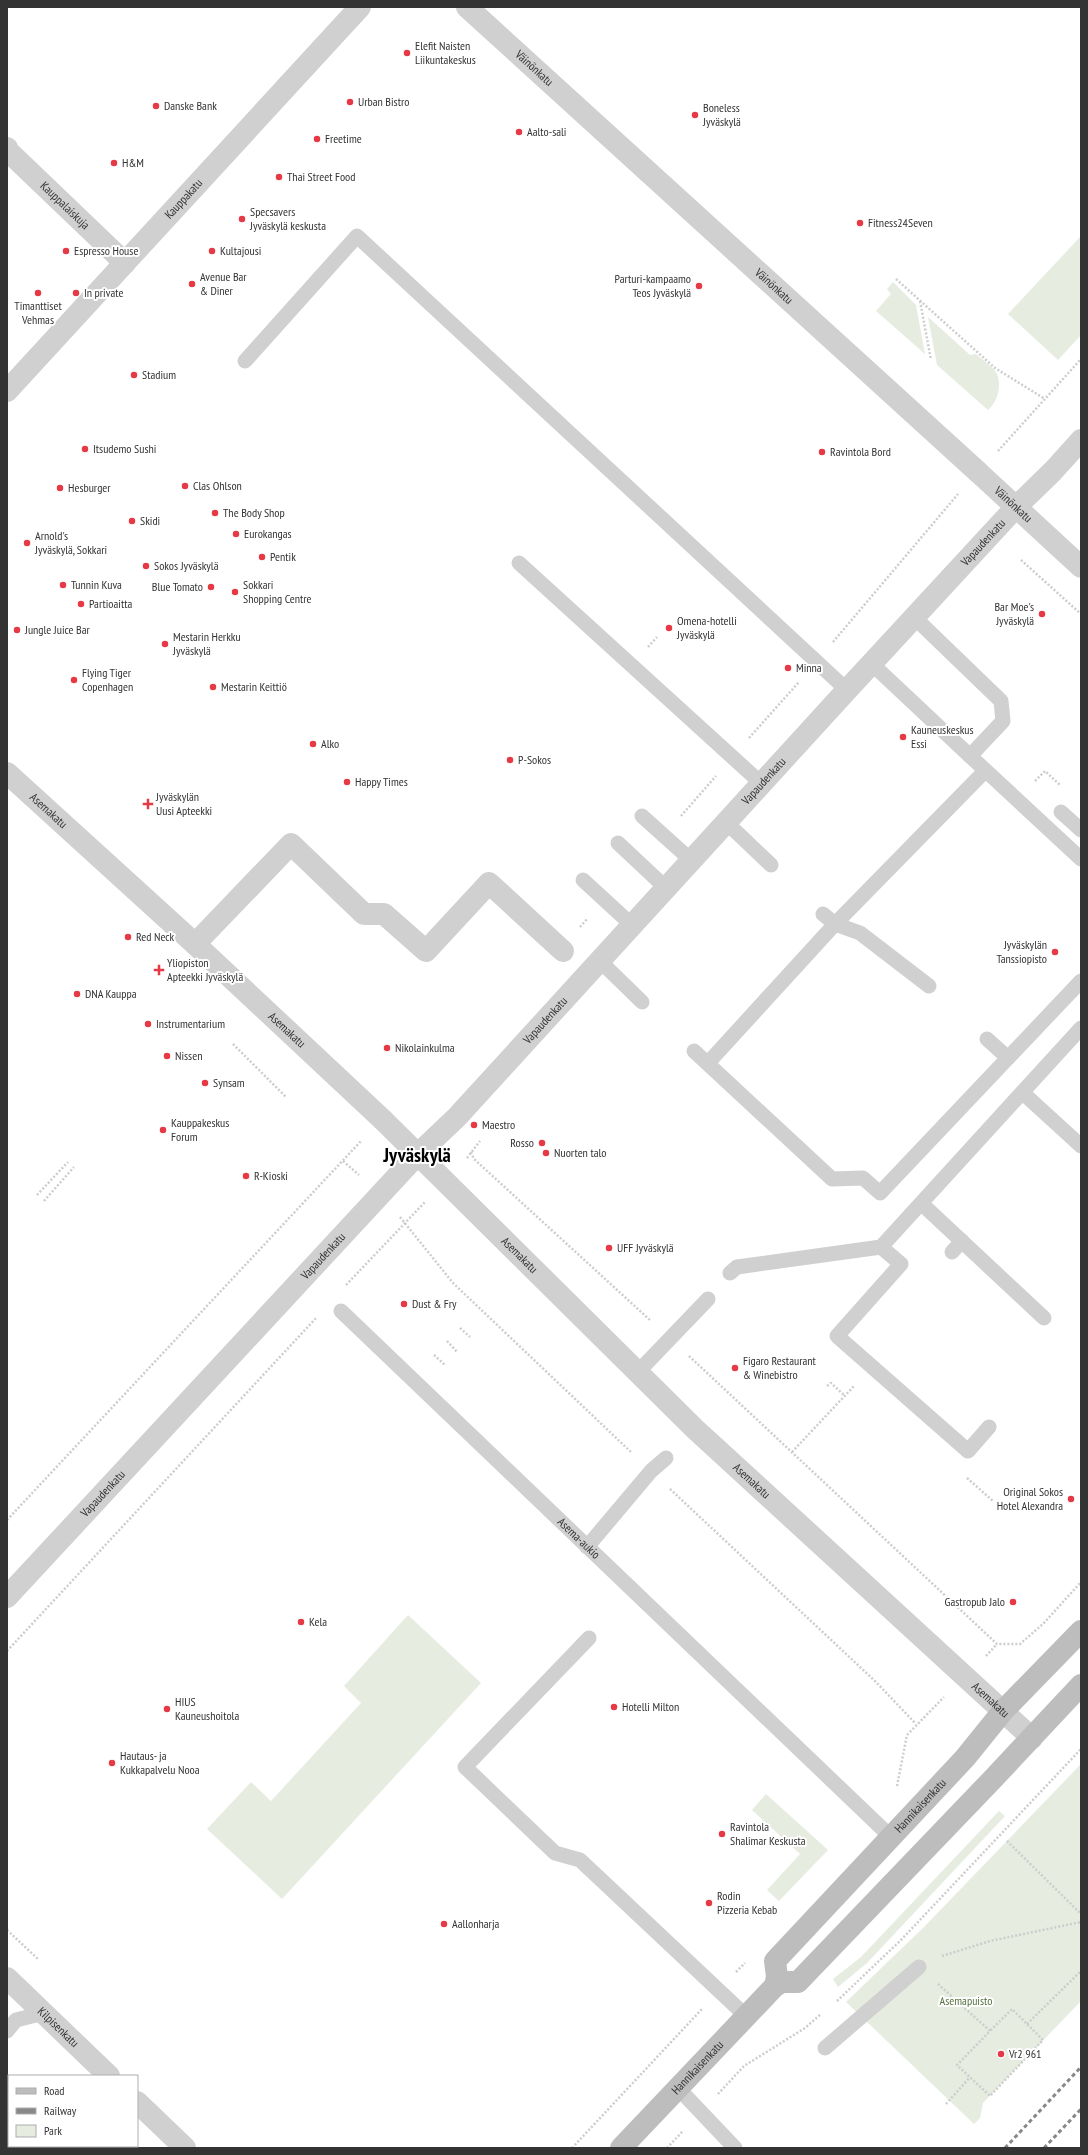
<svg xmlns="http://www.w3.org/2000/svg" width="1088" height="2155" font-family="'PT Sans Narrow',sans-serif">
	<style>
		.green { fill: #e6ecdf }
		.lines { fill: none; stroke-linecap: round; stroke-linejoin: round }
		.path { stroke: #cdcdcd; stroke-width: 2.5; stroke-dasharray: 2 2; stroke-linecap: butt }
		.service { stroke: #d0d0d0; stroke-width: 15 }
		.pedestrian { stroke: #d0d0d0; stroke-width: 22 }
		.minor { stroke: #d0d0d0; stroke-width: 22 }
		.secondary { stroke: #bdbdbd; stroke-width: 22 }
		.rail { stroke: #888; stroke-width: 3; stroke-dasharray: 4 3; stroke-linecap: butt }
		.poi-dot { fill: #e63946; stroke: #fff; stroke-width: 1.5 }
		.labels { text-anchor: middle; stroke-width: 4; stroke-linejoin: round; paint-order: stroke }
		.poi-label { font-size: 12px; fill: #333; stroke: #fff; text-anchor: start }
		.street-label { font-size: 12px; fill: #333; stroke: #fff }
		.park-label { font-size: 12px; fill: #56703f; stroke: #fff }
		.town-label { font-size: 20px; font-weight: bold; fill: #000; stroke: #fff }
	</style>
	<rect width="100%" height="100%" fill="#fff"/>
	<!-- green -->
	<g class="green">
		<path d="M1081,236V335L1058,360L1008,314Z"/>
		<path d="M893,282L916,305L925,354L876,311L891,294L887,289Z"/>
		<path d="M928,317L970,355L976,354C982,360 993,366 997,374C1002,386 997,403 988,410L937,365Z"/>
		<path d="M408,1615L481,1683L282,1899L207,1829L251,1782L271,1801L361,1703L344,1686Z"/>
		<path d="M1081,1764V2001L983,2103L980,2118L974,2124L846,2002L924,1927Z"/>
		<path d="M766,1794L828,1850L779,1901L767,1890L800,1854L752,1810Z"/>
		<path d="M999,1811L1005,1816L867,1963L838,1987L833,1979L861,1957Z"/>
	</g>
	<g class="lines">
		<!-- path -->
		<g class="path">
			<path d="M896,279L995,368L1045,399"/>
			<path d="M920,301L931,360"/>
			<path d="M998,451L1081,359"/>
			<path d="M1021,560L1081,614"/>
			<path d="M833,642L958,494"/>
			<path d="M648,647L657,637"/>
			<path d="M749,738L799,682"/>
			<path d="M1035,781L1045,771L1060,785"/>
			<path d="M681,816L716,776"/>
			<path d="M580,927L587,919"/>
			<path d="M233,1044L286,1097"/>
			<path d="M471,1152L474,1159L651,1321"/>
			<path d="M467,1158L480,1141"/>
			<path d="M343,1161L359,1175"/>
			<path d="M37,1195L68,1162"/>
			<path d="M44,1201L74,1167"/>
			<path d="M400,1217L453,1283L632,1453"/>
			<path d="M346,1285L425,1202"/>
			<path d="M460,1328L470,1337"/>
			<path d="M447,1341L457,1352"/>
			<path d="M434,1355L445,1365"/>
			<path d="M689,1356L997,1644H1020L1044,1623L1081,1582"/>
			<path d="M827,1386L831,1383L844,1395"/>
			<path d="M792,1452L854,1386"/>
			<path d="M967,1478L993,1501"/>
			<path d="M670,1489L876,1682L916,1724"/>
			<path d="M7,1520L362,1140"/>
			<path d="M7,1651L317,1317"/>
			<path d="M986,1656L997,1644"/>
			<path d="M897,1786L907,1735L944,1697"/>
			<path d="M1007,1841L1081,1914"/>
			<path d="M7,1930L38,1959"/>
			<path d="M942,1956L990,1941L1081,1922"/>
			<path d="M736,1972L745,1963"/>
			<path d="M938,1984L990,2031L957,2065L990,2096L1043,2040L1012,2009L990,2031"/>
			<path d="M837,2001L902,1939L1081,1749"/>
			<path d="M1027,2024L1081,1971"/>
			<path d="M718,2094L744,2066L805,2028L821,2014"/>
			<path d="M946,2104L970,2077"/>
			<path d="M572,2148L702,2009"/>
			<path d="M667,2148L683,2131"/>
		</g>
		<!-- service -->
		<g class="service">
			<path d="M245,361L357,236L847,690"/>
			<path d="M519,563L762,784"/>
			<path d="M915,618L1001,701L1003,721L970,756L1081,859"/>
			<path d="M872,664L970,756"/>
			<path d="M1061,812L1081,830"/>
			<path d="M642,816L692,861"/>
			<path d="M727,823L771,865"/>
			<path d="M618,843L667,889"/>
			<path d="M583,880L633,926"/>
			<path d="M823,914L835,924L860,933L929,986"/>
			<path d="M600,961L642,1002"/>
			<path d="M987,1039L1008,1058"/>
			<path d="M694,1051L832,1179L863,1178L880,1193L1081,981"/>
			<path d="M708,1063L835,924L985,771"/>
			<path d="M1023,1093L1081,1146"/>
			<path d="M922,1204L1044,1318"/>
			<path d="M881,1247L901,1264L837,1336L968,1451L989,1427"/>
			<path d="M952,1252L962,1241"/>
			<path d="M730,1273L737,1267L881,1247L1081,1028"/>
			<path id="s1" d="M341,1311L891,1837"/>
			<path d="M637,1373L708,1299"/>
			<path d="M587,1547L651,1471L666,1458"/>
			<path d="M589,1638L465,1767L555,1853L580,1860L746,2016"/>
			<path d="M7,2031L16,2020L44,2013"/>
			<path d="M825,2048L919,1967"/>
			<path d="M678,2088L735,2148"/>
		</g>
		<!-- pedestrian -->
		<g class="pedestrian">
			<path id="s2" d="M467,7L978,472"/>
			<path id="s3" d="M7,148L8,151L125,263"/>
			<path id="s4" d="M7,391L360,7"/>
			<path id="s5" d="M7,773L195,944L383,1120"/>
			<path d="M195,944L291,844L364,914H384L426,951L489,883L563,951"/>
		</g>
		<!-- minor -->
		<g class="minor">
			<path id="s6" d="M978,472L1081,567"/>
			<path id="s7" d="M383,1120L695,1429L1032,1738"/>
			<path id="s8" d="M7,1597L417,1155L457,1117L847,690L1016,507L1053,471L1081,440"/>
			<path id="s9" d="M7,1978L109,2076"/>
			<path d="M137,2102L185,2148"/>
		</g>
		<!-- secondary -->
		<g class="secondary">
			<path id="s10" d="M775,1986L777,1977L775,1961L965,1758L1003,1711L1081,1631"/>
			<path id="s11" d="M621,2148L775,1986L782,1982H798L990,1782L1081,1685"/>
		</g>
		<!-- rail -->
		<g class="rail">
			<path d="M1005,2148L1081,2067"/>
			<path d="M1044,2148L1081,2109"/>
		</g>
	</g>
	<!-- markers -->
	<g class="poi-dot">
		<circle cx="407" cy="53" r="4"/>
		<circle cx="350" cy="102" r="4"/>
		<circle cx="156" cy="106" r="4"/>
		<circle cx="695" cy="115" r="4"/>
		<circle cx="519" cy="132" r="4"/>
		<circle cx="317" cy="139" r="4"/>
		<circle cx="114" cy="163" r="4"/>
		<circle cx="279" cy="177" r="4"/>
		<circle cx="242" cy="219" r="4"/>
		<circle cx="860" cy="223" r="4"/>
		<circle cx="66" cy="251" r="4"/>
		<circle cx="212" cy="251" r="4"/>
		<circle cx="192" cy="284" r="4"/>
		<circle cx="699" cy="286" r="4"/>
		<circle cx="38" cy="293" r="4"/>
		<circle cx="76" cy="293" r="4"/>
		<circle cx="134" cy="375" r="4"/>
		<circle cx="85" cy="449" r="4"/>
		<circle cx="822" cy="452" r="4"/>
		<circle cx="185" cy="486" r="4"/>
		<circle cx="60" cy="488" r="4"/>
		<circle cx="215" cy="513" r="4"/>
		<circle cx="132" cy="521" r="4"/>
		<circle cx="236" cy="534" r="4"/>
		<circle cx="27" cy="543" r="4"/>
		<circle cx="262" cy="557" r="4"/>
		<circle cx="146" cy="566" r="4"/>
		<circle cx="63" cy="585" r="4"/>
		<circle cx="211" cy="587" r="4"/>
		<circle cx="235" cy="592" r="4"/>
		<circle cx="81" cy="604" r="4"/>
		<circle cx="1042" cy="614" r="4"/>
		<circle cx="669" cy="628" r="4"/>
		<circle cx="17" cy="630" r="4"/>
		<circle cx="165" cy="644" r="4"/>
		<circle cx="788" cy="668" r="4"/>
		<circle cx="74" cy="680" r="4"/>
		<circle cx="213" cy="687" r="4"/>
		<circle cx="903" cy="737" r="4"/>
		<circle cx="313" cy="744" r="4"/>
		<circle cx="510" cy="760" r="4"/>
		<circle cx="347" cy="782" r="4"/>
		<path d="M146 798h4v4h4v4h-4v4h-4v-4h-4v-4h4z"/>
		<circle cx="128" cy="937" r="4"/>
		<circle cx="1055" cy="952" r="4"/>
		<path d="M157 964h4v4h4v4h-4v4h-4v-4h-4v-4h4z"/>
		<circle cx="77" cy="994" r="4"/>
		<circle cx="148" cy="1024" r="4"/>
		<circle cx="387" cy="1048" r="4"/>
		<circle cx="167" cy="1056" r="4"/>
		<circle cx="205" cy="1083" r="4"/>
		<circle cx="474" cy="1125" r="4"/>
		<circle cx="163" cy="1130" r="4"/>
		<circle cx="542" cy="1143" r="4"/>
		<circle cx="546" cy="1153" r="4"/>
		<circle cx="246" cy="1176" r="4"/>
		<circle cx="609" cy="1248" r="4"/>
		<circle cx="404" cy="1304" r="4"/>
		<circle cx="735" cy="1368" r="4"/>
		<circle cx="1071" cy="1499" r="4"/>
		<circle cx="1013" cy="1602" r="4"/>
		<circle cx="301" cy="1622" r="4"/>
		<circle cx="614" cy="1707" r="4"/>
		<circle cx="167" cy="1709" r="4"/>
		<circle cx="112" cy="1763" r="4"/>
		<circle cx="722" cy="1834" r="4"/>
		<circle cx="709" cy="1903" r="4"/>
		<circle cx="444" cy="1924" r="4"/>
		<circle cx="1001" cy="2054" r="4"/>
	</g>
	<g class="labels">
		<!-- poi labels -->
		<g class="poi-label">
			<text x="415" y="50">Elefit Naisten<tspan x="415" dy="14">Liikuntakeskus</tspan></text>
			<text x="358" y="106">Urban Bistro</text>
			<text x="164" y="110">Danske Bank</text>
			<text x="703" y="112">Boneless<tspan x="703" dy="14">Jyväskylä</tspan></text>
			<text x="527" y="136">Aalto-sali</text>
			<text x="325" y="143">Freetime</text>
			<text x="122" y="167">H&amp;M</text>
			<text x="287" y="181">Thai Street Food</text>
			<text x="250" y="216">Specsavers<tspan x="250" dy="14">Jyväskylä keskusta</tspan></text>
			<text x="868" y="227">Fitness24Seven</text>
			<text x="74" y="255">Espresso House</text>
			<text x="220" y="255">Kultajousi</text>
			<text x="200" y="281">Avenue Bar<tspan x="200" dy="14">&amp; Diner</tspan></text>
			<text x="691" y="283" text-anchor="end">Parturi-kampaamo<tspan x="691" dy="14">Teos Jyväskylä</tspan></text>
			<text x="84" y="297">In private</text>
			<text x="38" y="310" text-anchor="middle">Timanttiset<tspan x="38" dy="14">Vehmas</tspan></text>
			<text x="142" y="379">Stadium</text>
			<text x="93" y="453">Itsudemo Sushi</text>
			<text x="830" y="456">Ravintola Bord</text>
			<text x="193" y="490">Clas Ohlson</text>
			<text x="68" y="492">Hesburger</text>
			<text x="223" y="517">The Body Shop</text>
			<text x="140" y="525">Skidi</text>
			<text x="244" y="538">Eurokangas</text>
			<text x="35" y="540">Arnold's<tspan x="35" dy="14">Jyväskylä, Sokkari</tspan></text>
			<text x="270" y="561">Pentik</text>
			<text x="154" y="570">Sokos Jyväskylä</text>
			<text x="71" y="589">Tunnin Kuva</text>
			<text x="243" y="589">Sokkari<tspan x="243" dy="14">Shopping Centre</tspan></text>
			<text x="203" y="591" text-anchor="end">Blue Tomato</text>
			<text x="89" y="608">Partioaitta</text>
			<text x="1034" y="611" text-anchor="end">Bar Moe's<tspan x="1034" dy="14">Jyväskylä</tspan></text>
			<text x="677" y="625">Omena-hotelli<tspan x="677" dy="14">Jyväskylä</tspan></text>
			<text x="25" y="634">Jungle Juice Bar</text>
			<text x="173" y="641">Mestarin Herkku<tspan x="173" dy="14">Jyväskylä</tspan></text>
			<text x="796" y="672">Minna</text>
			<text x="82" y="677">Flying Tiger<tspan x="82" dy="14">Copenhagen</tspan></text>
			<text x="221" y="691">Mestarin Keittiö</text>
			<text x="911" y="734">Kauneuskeskus<tspan x="911" dy="14">Essi</tspan></text>
			<text x="321" y="748">Alko</text>
			<text x="518" y="764">P-Sokos</text>
			<text x="355" y="786">Happy Times</text>
			<text x="156" y="801">Jyväskylän<tspan x="156" dy="14">Uusi Apteekki</tspan></text>
			<text x="136" y="941">Red Neck</text>
			<text x="1047" y="949" text-anchor="end">Jyväskylän<tspan x="1047" dy="14">Tanssiopisto</tspan></text>
			<text x="167" y="967">Yliopiston<tspan x="167" dy="14">Apteekki Jyväskylä</tspan></text>
			<text x="85" y="998">DNA Kauppa</text>
			<text x="156" y="1028">Instrumentarium</text>
			<text x="395" y="1052">Nikolainkulma</text>
			<text x="175" y="1060">Nissen</text>
			<text x="213" y="1087">Synsam</text>
			<text x="171" y="1127">Kauppakeskus<tspan x="171" dy="14">Forum</tspan></text>
			<text x="482" y="1129">Maestro</text>
			<text x="534" y="1147" text-anchor="end">Rosso</text>
			<text x="554" y="1157">Nuorten talo</text>
			<text x="254" y="1180">R-Kioski</text>
			<text x="617" y="1252">UFF Jyväskylä</text>
			<text x="412" y="1308">Dust &amp; Fry</text>
			<text x="743" y="1365">Figaro Restaurant<tspan x="743" dy="14">&amp; Winebistro</tspan></text>
			<text x="1063" y="1496" text-anchor="end">Original Sokos<tspan x="1063" dy="14">Hotel Alexandra</tspan></text>
			<text x="1005" y="1606" text-anchor="end">Gastropub Jalo</text>
			<text x="309" y="1626">Kela</text>
			<text x="175" y="1706">HIUS<tspan x="175" dy="14">Kauneushoitola</tspan></text>
			<text x="622" y="1711">Hotelli Milton</text>
			<text x="120" y="1760">Hautaus- ja<tspan x="120" dy="14">Kukkapalvelu Nooa</tspan></text>
			<text x="730" y="1831">Ravintola<tspan x="730" dy="14">Shalimar Keskusta</tspan></text>
			<text x="717" y="1900">Rodin<tspan x="717" dy="14">Pizzeria Kebab</tspan></text>
			<text x="452" y="1928">Aallonharja</text>
			<text x="1009" y="2058">Vr2 961</text>
		</g>
		<!-- street labels -->
		<g class="street-label">
			<text dy="4" stroke="none"><textPath href="#s2" startOffset="91">Väinönkatu</textPath></text>
			<text dy="4" stroke="none"><textPath href="#s4" startOffset="261">Kauppakatu</textPath></text>
			<text dy="4" stroke="none"><textPath href="#s3" startOffset="82">Kauppalaiskuja</textPath></text>
			<text dy="4" stroke="none"><textPath href="#s2" startOffset="415">Väinönkatu</textPath></text>
			<text dy="4" stroke="none"><textPath href="#s6" startOffset="48">Väinönkatu</textPath></text>
			<text dy="4" stroke="none"><textPath href="#s8" startOffset="1437">Vapaudenkatu</textPath></text>
			<text dy="4" stroke="none"><textPath href="#s8" startOffset="1113">Vapaudenkatu</textPath></text>
			<text dy="4" stroke="none"><textPath href="#s5" startOffset="56">Asemakatu</textPath></text>
			<text dy="4" stroke="none"><textPath href="#s8" startOffset="789">Vapaudenkatu</textPath></text>
			<text dy="4" stroke="none"><textPath href="#s5" startOffset="380">Asemakatu</textPath></text>
			<text dy="4" stroke="none"><textPath href="#s7" startOffset="192">Asemakatu</textPath></text>
			<text dy="4" stroke="none"><textPath href="#s8" startOffset="465">Vapaudenkatu</textPath></text>
			<text dy="4" stroke="none"><textPath href="#s7" startOffset="516">Asemakatu</textPath></text>
			<text dy="4" stroke="none"><textPath href="#s8" startOffset="141">Vapaudenkatu</textPath></text>
			<text dy="4" stroke="none"><textPath href="#s1" startOffset="329">Asema-aukio</textPath></text>
			<text dy="4" stroke="none"><textPath href="#s7" startOffset="840">Asemakatu</textPath></text>
			<text dy="4" stroke="none"><textPath href="#s10" startOffset="238">Hannikaisenkatu</textPath></text>
			<text dy="4" stroke="none"><textPath href="#s9" startOffset="71">Kilpisenkatu</textPath></text>
			<text dy="4" stroke="none"><textPath href="#s11" startOffset="111">Hannikaisenkatu</textPath></text>
		</g>
		<!-- park labels -->
		<g class="park-label">
			<text x="966" y="2005">Asemapuisto</text>
		</g>
		<!-- town labels -->
		<g class="town-label">
			<text x="417" y="1162">Jyväskylä</text>
		</g>
	</g>
	<!-- border -->
	<rect width="1088" height="2155" fill="none" stroke="#333333" stroke-width="16"/>
	<!-- legend -->
	<rect x="8" y="2075" width="130" height="72" fill="#ffffff" stroke="#adadad"/>
	<rect x="16" y="2088" width="20" height="6" fill="#bdbdbd" stroke="#adadad"/>
	<text x="44" y="2095" font-size="12" fill="#333333">Road</text>
	<rect x="16" y="2108" width="20" height="6" fill="#888888" stroke="#adadad"/>
	<text x="44" y="2115" font-size="12" fill="#333333">Railway</text>
	<rect x="16" y="2125" width="20" height="12" fill="#e6ecdf" stroke="#adadad"/>
	<text x="44" y="2135" font-size="12" fill="#333333">Park</text>
</svg>
